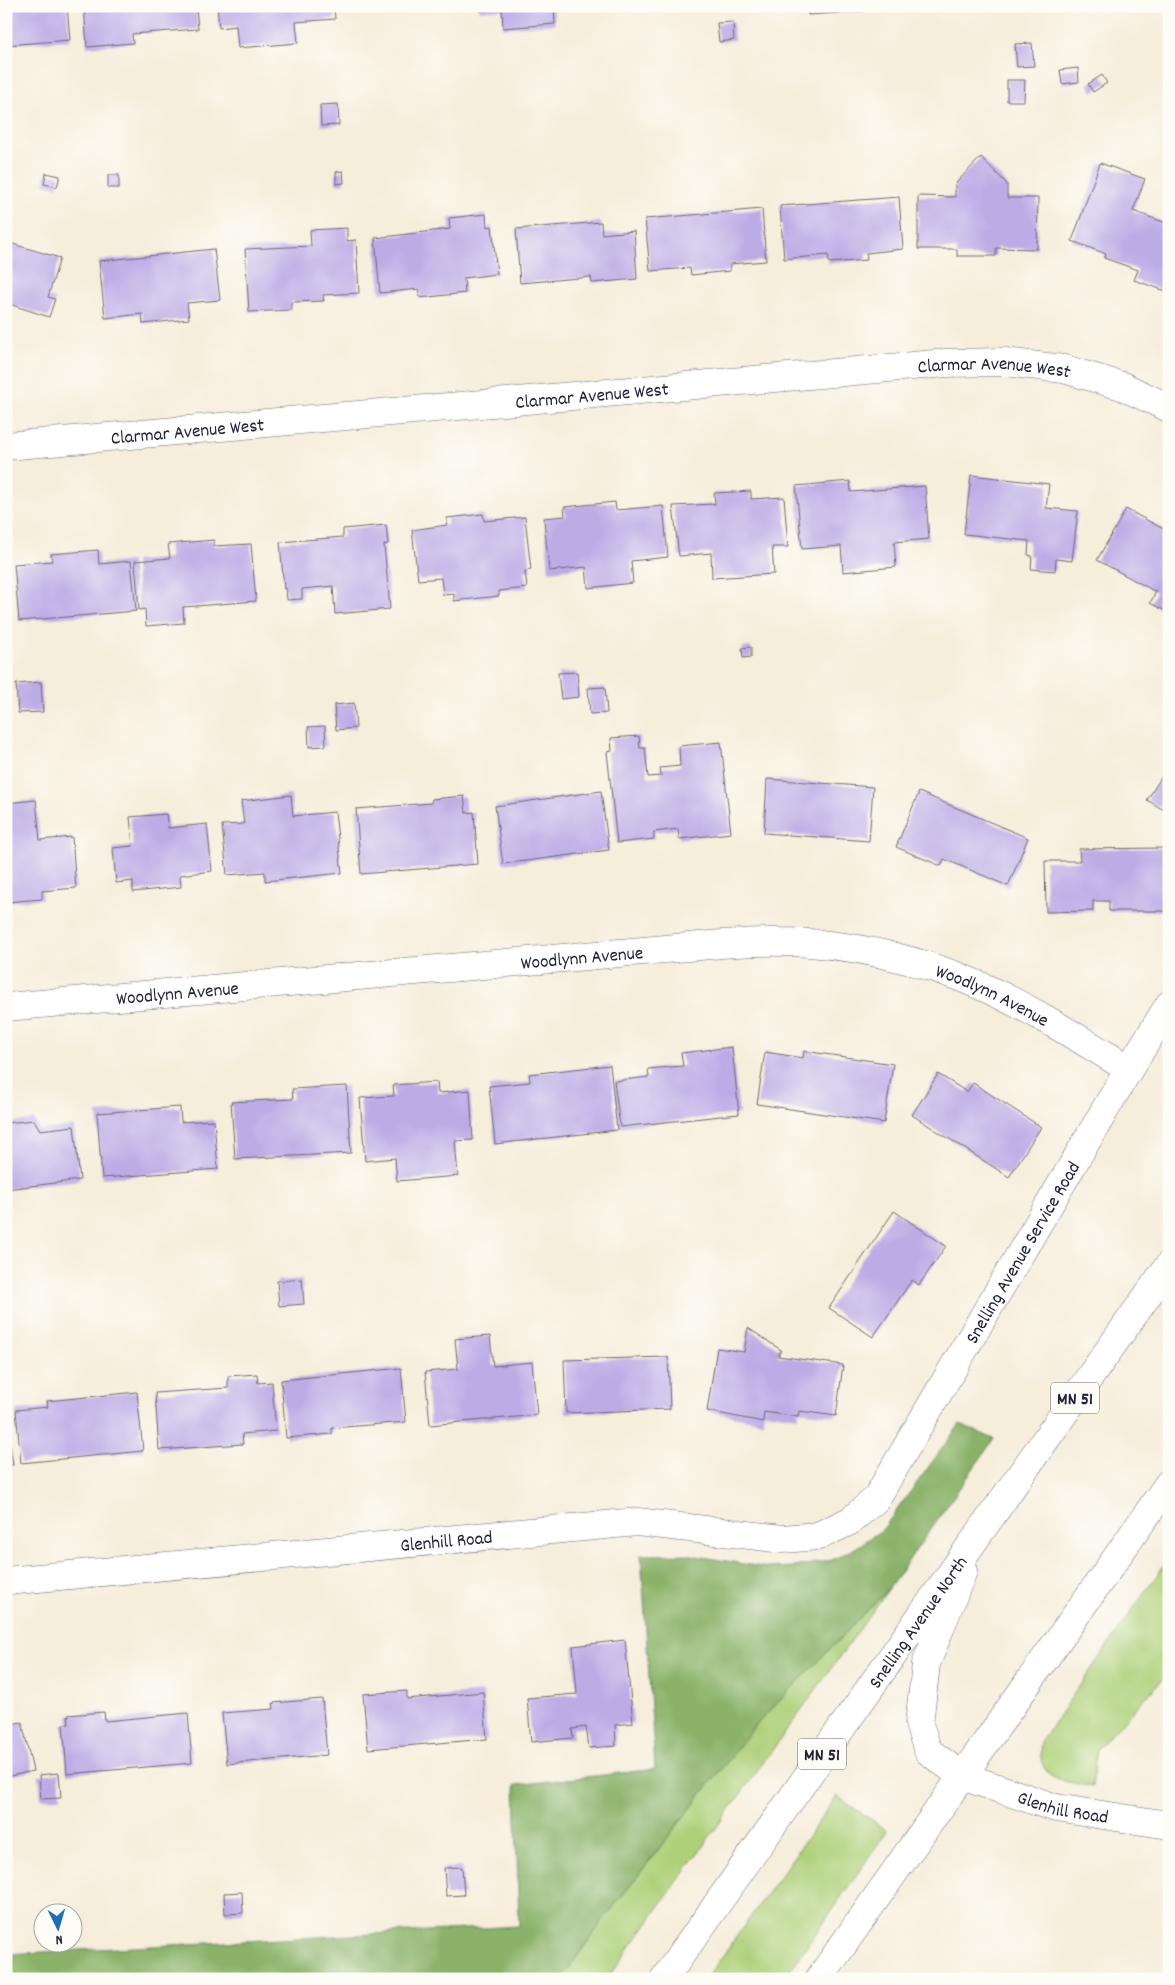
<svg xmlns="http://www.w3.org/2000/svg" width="1175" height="1985" font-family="Dekko,sans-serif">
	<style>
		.green { fill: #aed079; stroke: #68795a }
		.forest { fill: #8ab269; stroke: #566a52 }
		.building { fill: #bcace6 }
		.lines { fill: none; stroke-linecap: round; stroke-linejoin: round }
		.minor-casing { stroke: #6c6973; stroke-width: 29 }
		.highway-casing { stroke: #6c6973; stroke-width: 29 }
		.minor { stroke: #fff; stroke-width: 28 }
		.highway { stroke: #fff; stroke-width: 28 }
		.labels { text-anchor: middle; stroke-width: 5; stroke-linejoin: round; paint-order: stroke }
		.shield { fill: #fdfcf7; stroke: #646373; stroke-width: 1 }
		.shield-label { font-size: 18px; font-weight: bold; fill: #22223b }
		.street-label { font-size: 19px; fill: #22223b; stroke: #fdfcf7 }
	</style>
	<rect width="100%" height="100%" fill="#fdfcf7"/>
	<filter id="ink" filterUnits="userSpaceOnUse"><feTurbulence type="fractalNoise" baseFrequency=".02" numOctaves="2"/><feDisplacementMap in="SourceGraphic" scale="10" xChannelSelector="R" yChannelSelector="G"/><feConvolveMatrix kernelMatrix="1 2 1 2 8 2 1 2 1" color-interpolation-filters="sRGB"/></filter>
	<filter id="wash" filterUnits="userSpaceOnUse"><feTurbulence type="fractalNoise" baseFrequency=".0096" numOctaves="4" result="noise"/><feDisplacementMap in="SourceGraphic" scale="20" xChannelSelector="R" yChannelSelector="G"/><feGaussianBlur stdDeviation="1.12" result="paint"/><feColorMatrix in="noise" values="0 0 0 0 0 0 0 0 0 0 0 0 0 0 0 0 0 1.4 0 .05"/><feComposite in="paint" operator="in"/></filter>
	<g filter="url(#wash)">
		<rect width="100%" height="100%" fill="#f6edda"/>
		<!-- green -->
		<g class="green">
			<path d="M1169,1558V1673L1097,1749L1092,1787C1061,1780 1036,1781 1041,1741Z"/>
			<path d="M890,1587L607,1979H561L604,1919L754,1727Z"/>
			<path d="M837,1796L887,1831L784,1979H706Z"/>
		</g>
		<!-- forest -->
		<path class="forest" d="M960,1424L994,1439L890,1587L754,1727L604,1919L561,1979H6V1954L519,1926L515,1785L655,1769L641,1555L686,1554L767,1568L794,1567L832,1560L857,1547L883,1529Z"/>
		<g id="blocks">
			<!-- building -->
			<g class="building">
				<path d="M6,6H67L70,40L6,45Z"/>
				<path d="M84,6H196L198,29L132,34L133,43L87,47Z"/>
				<path d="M217,6H334L335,19L296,22L298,43L238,48L236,26L219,28Z"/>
				<path d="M356,6H410V8L357,12Z"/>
				<path d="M479,6H554L555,24L503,28L502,9L480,11Z"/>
				<path d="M808,6H864L865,11L808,15Z"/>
				<path d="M733,22L734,40L719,42L717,23Z"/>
				<path d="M1032,43L1034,66L1017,67L1015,44Z"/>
				<path d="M1078,68L1079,82L1062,84L1060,70Z"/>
				<path d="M1102,75L1107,83L1093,92L1088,84Z"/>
				<path d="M1007,80H1025L1024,101H1007Z"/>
				<path d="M338,104L339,125L321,126L320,105Z"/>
				<path d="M981,157L1007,184V198H1038L1037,249L996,248V256H957V249H918V196L955,197V184Z"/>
				<path d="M1100,163L1145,179L1133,211L1169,224V292L1134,280L1138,270L1104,258L1106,254L1072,241Z"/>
				<path d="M343,171L344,183L336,184V172Z"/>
				<path d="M46,173L60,176L57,187L44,184Z"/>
				<rect x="108" y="175" width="11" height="13"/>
				<path d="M899,197L903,249L866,253L867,260L829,263L828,255L784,259L780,206Z"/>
				<path d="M762,209L766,261L730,264V271L691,275L690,268L650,271L645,219Z"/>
				<path d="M486,214L487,227L492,226L497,274L464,278L465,293L420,298L419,289L380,293L375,238L450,229L449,218Z"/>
				<path d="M601,222L602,234L634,231L637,279L592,283L591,277L520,283L516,229Z"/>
				<path d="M347,228V241L356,240L359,293L323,295L324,301L291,302V310L249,312L245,249L311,246L310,230Z"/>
				<path d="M6,242L60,258L48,297L55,299L49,317L6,303Z"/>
				<path d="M214,249L220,300L187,303L189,319L143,324L142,314L105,318L99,261Z"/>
				<path d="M971,475L1049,484L1046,508L1078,511L1072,561L1056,559L1055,571L1031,569L1032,556L1028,555L1029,541L964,534Z"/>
				<path d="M850,481L851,492L925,486L929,539L894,542L896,567L843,572L841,546L802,549L796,486Z"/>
				<path d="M751,491V499L784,497L788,547H772L774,574L712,578L711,553L679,556L673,506L715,504L714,493Z"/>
				<path d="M615,502L616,510L663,506L668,557L631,561L633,583L588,588L586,567L549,571L544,518L565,516L564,507Z"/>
				<path d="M1126,509L1169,532V613L1150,603L1156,592L1097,560Z"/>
				<path d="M483,514L484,521L525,517L531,570L525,571L527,588L499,591V596L454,601V594L443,595L441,578L418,580L412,530L447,525V518Z"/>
				<path d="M386,525L388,544L384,545L390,609L335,614L333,586L302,589V599L287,600L286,589H284L280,542L343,537V529Z"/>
				<path d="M214,540V546L251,544L256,601L183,607L184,623L146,626L145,609L139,610L135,561L170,558L168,544Z"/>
				<path d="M98,550L99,564L131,561L136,611L19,621L14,564L52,561L51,554Z"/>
				<path d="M751,647V657L743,658L742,648Z"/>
				<path d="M577,672L579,697L561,699L558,673Z"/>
				<path d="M41,682L43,712L18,713L16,684Z"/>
				<path d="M605,687L607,713L590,714L588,688Z"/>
				<path d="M354,703L356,728L336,730L334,705Z"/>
				<path d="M325,726L326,746L309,747L308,727Z"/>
				<path d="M639,736L640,748H645L648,777L661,776L660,768L680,766L679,746L721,742L731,833L679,839L678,829L654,832V839L617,843L607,752L612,751L611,738Z"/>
				<path d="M1169,765V813L1147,800Z"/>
				<path d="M767,779L873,787L869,841L764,833Z"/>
				<path d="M601,791L609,850L503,864L495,806Z"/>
				<path d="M919,792L1028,838L1008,886L944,859L941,866L896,847Z"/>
				<path d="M291,795L293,816L335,812L342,873L265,881V872L227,875L222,825L244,824L241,801Z"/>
				<path d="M464,796L466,813L474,812L478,864L361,874L356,809L431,803L432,799Z"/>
				<path d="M36,800L40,840L72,837L76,888L42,891V899L6,902V803Z"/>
				<path d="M166,814L168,828L207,824L212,871L180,875L181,887L133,892V881L116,883L113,848L133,846L130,817Z"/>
				<path d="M1165,848L1166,911H1109V901H1093V911L1046,912L1045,861H1080L1079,849Z"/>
				<path d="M732,1047L739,1114L620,1127L614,1081L649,1077L648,1069L683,1066L681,1053Z"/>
				<path d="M804,1051L893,1064L884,1123L757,1104L765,1052L803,1058Z"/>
				<path d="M610,1065L617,1130L495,1144L489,1086L530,1082L529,1074Z"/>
				<path d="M938,1074L967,1092L973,1083L1041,1127L1009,1177L912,1115Z"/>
				<path d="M437,1082L438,1093L470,1090L473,1140L455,1141L458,1176L397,1181L395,1158L365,1161L360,1098L394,1096L393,1085Z"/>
				<path d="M347,1086L351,1153L235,1159L231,1102L293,1099L292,1089Z"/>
				<path d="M180,1107L181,1122L214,1120L218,1169L102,1178L97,1113Z"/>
				<path d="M34,1120L40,1130L74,1126L80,1180L6,1189V1123Z"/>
				<path d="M894,1211L946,1246L919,1285L912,1280L873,1337L829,1308Z"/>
				<path d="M302,1279L304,1304L279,1306L277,1281Z"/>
				<path d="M748,1328L781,1350L778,1356L843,1365L836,1416L799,1411L798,1417L764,1412L763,1422L707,1411L717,1348L744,1352Z"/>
				<path d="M490,1336L493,1366L532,1362L537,1415L430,1425L425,1372L458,1369L455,1339Z"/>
				<path d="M668,1357L670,1409L566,1413L564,1360Z"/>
				<path d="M401,1368L406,1422L332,1428V1434L286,1438L281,1380Z"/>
				<path d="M257,1374L258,1383L272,1382L276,1431L242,1434L243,1444L159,1450L155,1393L228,1388V1376Z"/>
				<path d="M137,1392L143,1451L21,1463L16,1410L48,1407L47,1401Z"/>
				<path d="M7,1425L13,1465L6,1466V1426Z"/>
				<path d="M625,1640L633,1723L615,1725L616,1746L589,1748L586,1727L572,1729L573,1738L531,1742L527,1698L577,1694L573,1646Z"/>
				<path d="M407,1691V1699L483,1692L487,1739L368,1749L363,1694Z"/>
				<path d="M322,1699L327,1755L227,1764L222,1713L274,1709L273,1703Z"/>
				<path d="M104,1712L105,1721L188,1713L192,1763L67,1774L63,1724H69L68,1715Z"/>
				<path d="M22,1722L33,1771L6,1777V1725Z"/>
				<path d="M59,1773L61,1798L41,1799L39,1775Z"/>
				<path d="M462,1867L464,1895L446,1896L444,1868Z"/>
				<path d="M242,1892L243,1913L225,1914L224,1893Z"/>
				<path d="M1169,1969V1979H1157Z"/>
			</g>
		</g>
	</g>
	<g filter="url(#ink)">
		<use href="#blocks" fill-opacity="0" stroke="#6c6973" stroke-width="1"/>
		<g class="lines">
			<!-- minor casing -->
			<g class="minor-casing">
				<g id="minor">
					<path id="s1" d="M6,446L946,363L1005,362L1064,369L1122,386L1169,408"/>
					<path id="s2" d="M6,1007L722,944C742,943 762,941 782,942C846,942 923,960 981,986C1032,1009 1081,1040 1129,1069"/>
					<path id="s3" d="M6,1581L637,1522L783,1539L818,1536L850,1521L876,1499L1129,1069L1169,1005"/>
					<path id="s4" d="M962,1776L1056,1808L1169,1825"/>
				</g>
			</g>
			<!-- highway casing -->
			<g class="highway-casing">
				<g id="highway">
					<path d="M962,1776L928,1751L919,1724L926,1664L963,1571"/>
					<path id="s5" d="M664,1979L1169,1265"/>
					<path d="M819,1979L1169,1483"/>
				</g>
			</g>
			<!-- minor -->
			<use href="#minor" class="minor"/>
			<!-- highway -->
			<use href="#highway" class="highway"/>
		</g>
	</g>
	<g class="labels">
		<!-- shield labels -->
		<g class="shield">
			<rect x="1051" y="1382.5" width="48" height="31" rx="4"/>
			<rect x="798" y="1738.5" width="48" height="31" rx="4"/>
		</g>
		<g class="shield-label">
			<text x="1075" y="1404">MN 51</text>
			<text x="822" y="1760">MN 51</text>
		</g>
		<!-- street labels -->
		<g class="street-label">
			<text dy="7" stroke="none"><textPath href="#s1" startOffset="992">Clarmar Avenue West</textPath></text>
			<text dy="7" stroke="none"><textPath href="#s1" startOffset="588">Clarmar Avenue West</textPath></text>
			<text dy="7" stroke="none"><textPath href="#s1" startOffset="182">Clarmar Avenue West</textPath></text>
			<text dy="7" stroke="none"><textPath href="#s2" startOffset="578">Woodlynn Avenue</textPath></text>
			<text dy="7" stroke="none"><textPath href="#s2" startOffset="172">Woodlynn Avenue</textPath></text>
			<text dy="7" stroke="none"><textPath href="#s2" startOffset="998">Woodlynn Avenue</textPath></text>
			<text dy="7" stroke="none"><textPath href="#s3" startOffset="1172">Snelling Avenue Service Road</textPath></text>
			<text dy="7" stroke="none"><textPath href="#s3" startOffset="442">Glenhill Road</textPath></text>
			<text dy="7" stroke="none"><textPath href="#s5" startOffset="438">Snelling Avenue North</textPath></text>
			<text dy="7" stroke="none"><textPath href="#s4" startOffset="106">Glenhill Road</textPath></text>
		</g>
	</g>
	<!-- margin -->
	<rect width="1175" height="1985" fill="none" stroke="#fdfcf7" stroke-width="25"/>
	<!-- north arrow -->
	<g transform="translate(58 1928) rotate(175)"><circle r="24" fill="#fdfcf7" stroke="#a5a5ac"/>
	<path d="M0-4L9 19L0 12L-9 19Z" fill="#1f6fb2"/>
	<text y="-8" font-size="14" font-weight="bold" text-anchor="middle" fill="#22223b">N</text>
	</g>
</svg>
